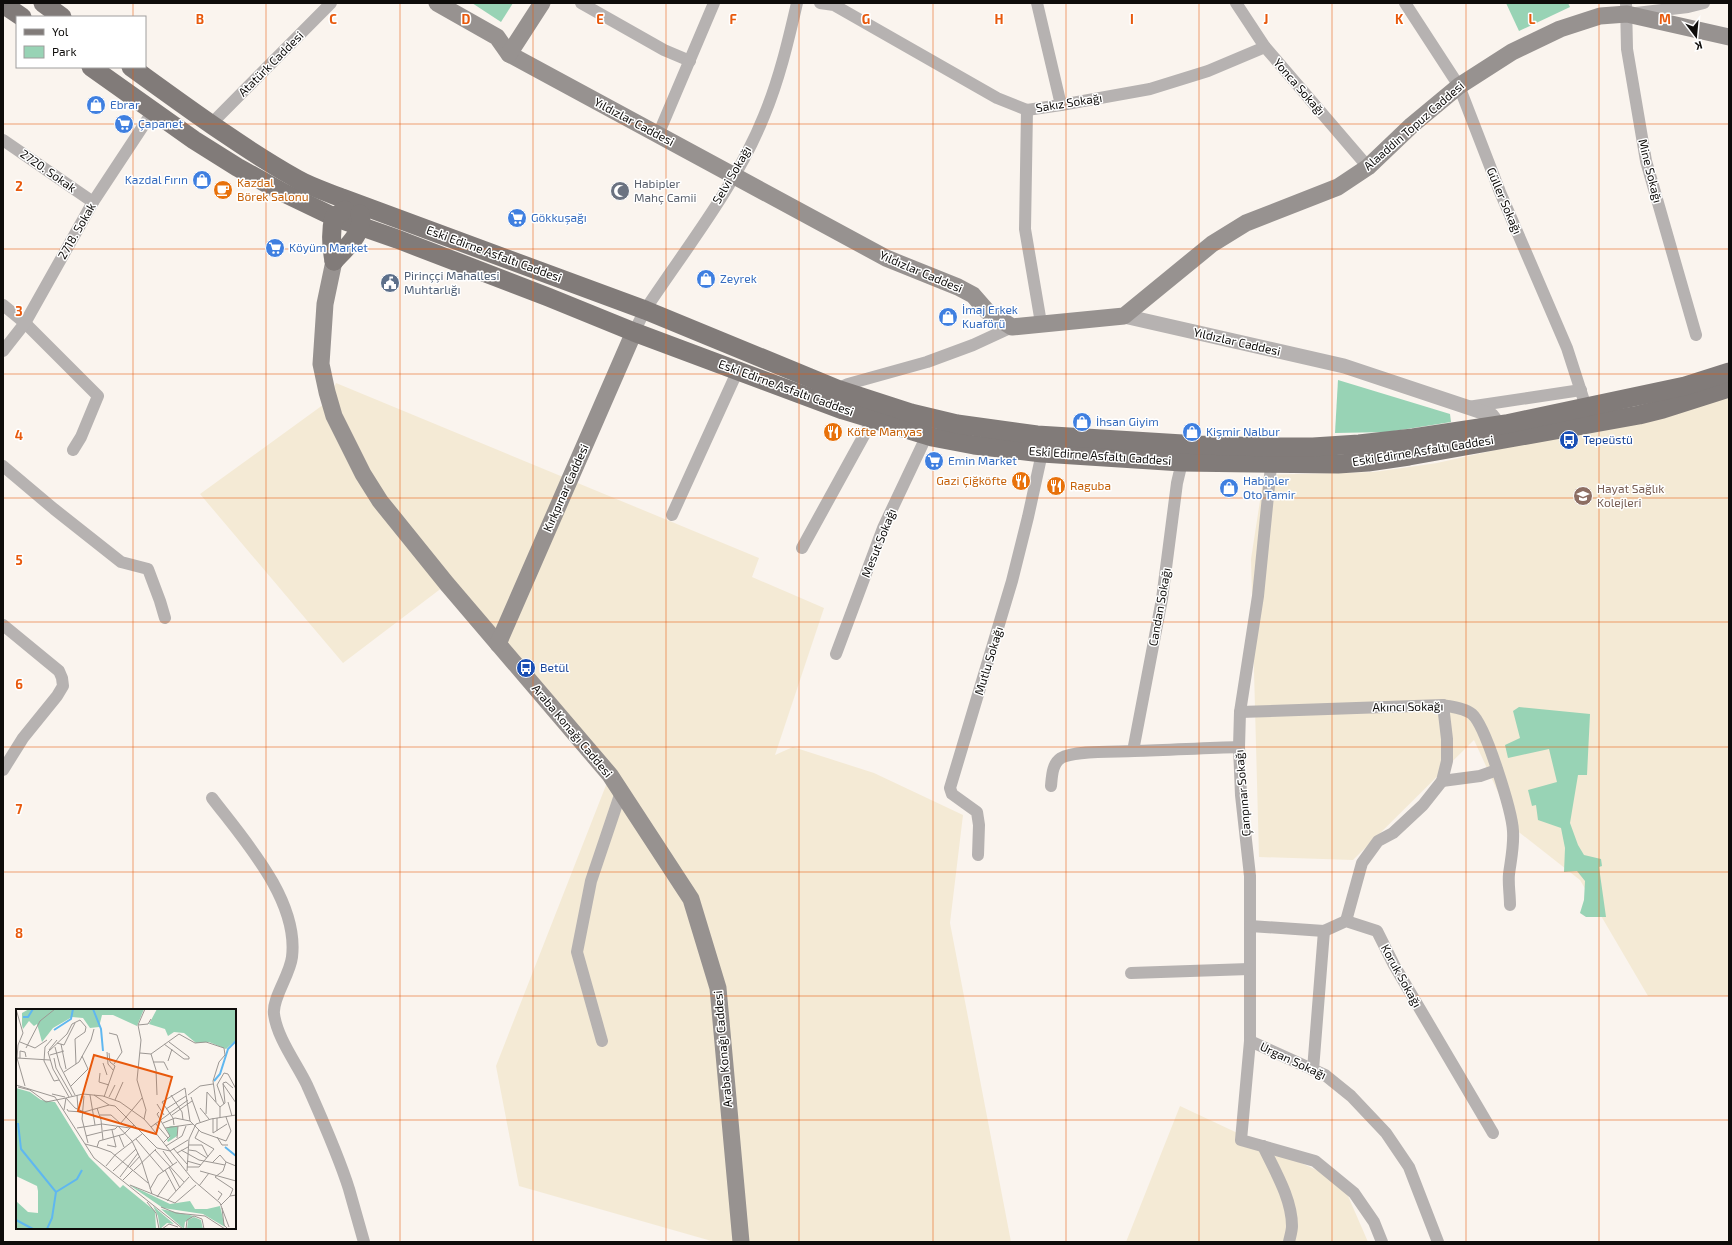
<svg xmlns="http://www.w3.org/2000/svg" width="1732" height="1245" font-family="'Exo 2',sans-serif">
	<style>
		.industrial { fill: #f4ead5 }
		.green { fill: #98d3b5 }
		.lines { fill: none; stroke-linecap: round; stroke-linejoin: round }
		.minor { stroke: #b6b2b1; stroke-width: 12 }
		.tertiary { stroke: #b6b2b1; stroke-width: 15 }
		.secondary { stroke: #979290; stroke-width: 17 }
		.primary { stroke: #817b79; stroke-width: 19 }
		.grid { fill: none; stroke: #e8590c; stroke-width: 1; stroke-opacity: 0.55 }
		.labels { text-anchor: middle; stroke-width: 3; stroke-linejoin: round; paint-order: stroke }
		.street-label { font-size: 12px; fill: #0e0c0a; stroke: #fff }
		.shop-label { font-size: 12px; fill: #366cbe; stroke: #fff; text-anchor: start }
		.food-label { font-size: 12px; fill: #c56008; stroke: #fff; text-anchor: start }
		.worship-label { font-size: 12px; fill: #5b616d; stroke: #fff; text-anchor: start }
		.service-label { font-size: 12px; fill: #4e5e75; stroke: #fff; text-anchor: start }
		.transit-label { font-size: 12px; fill: #164399; stroke: #fff; text-anchor: start }
		.education-label { font-size: 12px; fill: #785e54; stroke: #fff; text-anchor: start }
		.inset-river { fill: none; stroke: #5fb7f0; stroke-width: 2 }
		.inset-road { fill: none; stroke: #9c9793; stroke-width: 1 }
		.view { fill: #e8590c; fill-opacity: 0.15; stroke: #e8590c; stroke-width: 2 }
		.inset-edge { fill: none; stroke: #0e0c0a; stroke-width: 2 }
		.grid-label { font-size: 13px; text-anchor: middle; font-weight: bold; fill: #e8590c; stroke: #fff; stroke-width: 3; stroke-linejoin: round; paint-order: stroke }
	</style>
	<rect width="100%" height="100%" fill="#faf4ee"/>
	<!-- industrial -->
	<g class="industrial">
		<path d="M336,383L759,558L752,577L824,608L775,755L793,747L874,773L963,815L950,923L1011,1242H715L519,1186L496,1066L610,775L447,584L343,663L200,494L327,402Z"/>
		<path d="M1729,398V996H1648L1580,880L1515,829L1474,740L1353,860L1259,857L1251,559L1264,475L1374,472L1437,463Z"/>
		<path d="M1180,1106L1342,1182L1368,1242H1126Z"/>
	</g>
	<!-- green -->
	<g class="green">
		<path d="M472,3H513L501,22Z"/>
		<path d="M1506,3H1568L1570,7L1519,31Z"/>
		<path d="M1338,380L1450,414L1451,422L1388,432L1335,433Z"/>
		<path d="M1519,707L1590,714L1587,775H1578L1570,823L1578,845L1584,855L1601,859L1602,866L1599,867L1606,917H1586L1580,913L1584,900L1585,881L1577,871L1564,872L1565,848L1561,828L1538,820L1536,805L1532,806L1528,790L1557,782L1549,749L1508,758L1505,745L1520,738L1513,711Z"/>
	</g>
	<g class="lines">
		<!-- minor -->
		<g class="minor">
			<path d="M581,3L664,50L690,61"/>
			<path d="M820,3L834,5L997,98L1027,110L1061,105L1150,89L1208,71L1265,47"/>
			<path d="M1037,3L1061,105"/>
			<path d="M1236,3L1265,47L1368,167"/>
			<path d="M1405,3L1459,86L1500,192L1567,348L1586,407"/>
			<path d="M1626,3L1627,49L1646,161L1696,335"/>
			<path d="M1636,13L1688,7L1704,3"/>
			<path d="M1027,110L1025,229L1041,323"/>
			<path d="M210,125L331,3"/>
			<path d="M658,135L714,3"/>
			<path d="M3,140L93,202"/>
			<path d="M3,305L25,323L98,396L81,437L73,450"/>
			<path d="M634,332L645,310C686,248 736,186 764,116C779,80 788,42 797,3"/>
			<path d="M3,351L25,323L93,202L153,111"/>
			<path d="M836,391L837,389L848,384L927,362L973,345L1012,327"/>
			<path d="M1468,407L1581,390"/>
			<path d="M1272,456L1258,596L1240,712L1239,747L1241,795L1250,876V1041L1241,1140L1315,1161L1354,1193L1374,1222L1382,1242"/>
			<path d="M3,466L54,509L121,562L148,569L160,601L165,618"/>
			<path d="M672,515L738,370"/>
			<path d="M802,548L873,419"/>
			<path d="M3,625L59,671L62,678L63,686L57,696L23,738L3,770"/>
			<path d="M836,654L883,528L927,435"/>
			<path d="M1240,712L1443,705C1452,707 1465,708 1472,714C1486,726 1512,812 1513,831C1514,846 1511,859 1509,874C1508,884 1510,894 1510,905"/>
			<path d="M1133,751L1162,599L1177,483L1182,462"/>
			<path d="M1442,781L1480,776L1497,770"/>
			<path d="M1051,786C1052,776 1052,764 1061,758C1074,750 1118,752 1134,751C1169,750 1204,748 1239,747"/>
			<path d="M212,798C244,840 299,900 292,957C290,975 272,998 274,1014C277,1038 297,1064 307,1085C322,1119 338,1154 349,1189C354,1207 359,1224 364,1242"/>
			<path d="M978,855L979,825L977,812L952,794L950,788L1012,581L1028,517L1042,453"/>
			<path d="M1346,921L1362,863L1378,841L1393,833L1423,805L1442,781L1447,761V739L1443,705"/>
			<path d="M1250,926L1324,931L1346,921L1377,931L1394,965L1493,1133"/>
			<path d="M1131,973L1249,969"/>
			<path d="M602,1041L577,952L591,881L621,792"/>
			<path d="M1250,1041L1325,1075L1351,1096L1386,1133L1409,1167L1438,1242"/>
			<path d="M1313,1070L1324,931"/>
			<path d="M1263,1146C1275,1171 1292,1199 1292,1226C1292,1231 1290,1237 1289,1242"/>
		</g>
		<!-- tertiary -->
		<path class="tertiary" d="M1124,316L1344,366L1491,415L1499,425L1500,434"/>
		<!-- secondary -->
		<g class="secondary">
			<path d="M437,3L497,37L509,54L886,258L958,287L973,295L987,311L1012,327L1124,316L1212,244L1246,223L1338,187L1368,167L1412,125L1459,86L1512,52L1560,29L1600,16L1627,14L1729,37"/>
			<path d="M509,54L542,3"/>
			<path d="M334,261L325,304L321,364L327,392L334,416L363,474L380,501L447,584L610,775L691,899L718,988L741,1242"/>
			<path d="M498,644L634,332"/>
		</g>
		<!-- primary -->
		<g class="primary">
			<path d="M43,3L62,17"/>
			<path d="M3,4L22,17"/>
			<path d="M91,67L194,140L237,167L284,193L334,217L397,239L548,297L634,332L843,410L932,437L974,445L1042,453L1182,462L1338,464L1368,462L1409,456L1639,415L1663,409L1729,388"/>
			<path d="M131,67C185,106 239,146 297,179C311,187 327,192 342,198L645,310L837,389L911,413L957,424L1037,435L1199,445L1268,447H1313L1359,444L1413,438L1506,424L1685,386L1729,372"/>
			<path d="M334,261C331,245 330,232 334,217L345,210"/>
			<path d="M334,261C346,248 365,232 360,214"/>
		</g>
	</g>
	<!-- grid -->
	<path class="grid" d="M133,3V17M266,3V1242M400,3V1242M533,3V1242M666,3V1242M799,3V1242M933,3V1242M1066,3V1242M1199,3V1242M1332,3V1242M1466,3V1242M1599,3V1242M133,67V1010M3,124H1729M3,249H1729M3,374H1729M3,498H1729M3,622H1729M3,747H1729M3,872H1729M3,996H1729M3,1120H17M235,1120H1729M133,1228V1242"/>
	<!-- icons -->
	<defs>
		<g id="shop-disc" transform="scale(1)"><circle r="9.5" fill="#3f7fe0" stroke="#fff"/><path d="M-5-2.5h2.3a2.7 3.5 0 0 1 5.4 0H5L5.5 6h-11ZM-1.5-2.5h3a1.5 2.3 0 0 0-3 0Z" fill="#fff"/></g>
		<g id="supermarket-disc" transform="scale(1)"><circle r="9.5" fill="#3f7fe0" stroke="#fff"/><path d="M-6-5.5h2.5l.6 2H6L4.5 2H-2.5L-4.4-4H-6ZM-1.5 3.2a1.3 1.3 0 1 0 .1 0ZM3 3.2a1.3 1.3 0 1 0 .1 0Z" fill="#fff"/></g>
		<g id="cafe-disc" transform="scale(1)"><circle r="9.5" fill="#e8710a" stroke="#fff"/><path d="M-5.5-4.5H6V0H3Q3 3.5 0 3.5H-2.5Q-5.5 3.5-5.5 0ZM3-3.2v2h1.7v-2ZM-6 4.5H4V6H-6Z" fill="#fff"/></g>
		<g id="mosque-disc" transform="scale(1)"><circle r="9.5" fill="#6b7280" stroke="#fff"/><path d="M3.5-4.9A6 6 0 1 0 3.5 4.9A5 5 0 1 1 3.5-4.9Z" fill="#fff"/></g>
		<g id="civic-disc" transform="scale(1)"><circle r="9.5" fill="#5c6f8a" stroke="#fff"/><path d="M-.6-6.5H3V-4.5H.6V-3L4-1V1h2V6H-6V1h2V-1L-.6-3ZM-1.2 2.5V6h2.4V2.5Z" fill="#fff"/></g>
		<g id="restaurant-disc" transform="scale(1)"><circle r="9.5" fill="#e8710a" stroke="#fff"/><path d="M-5-6h1v4h1v-4h1v4h1v-4h1v5L-1.5 .5V6h-2V.5L-5-1ZM5-6V6H3V1.5H1.5Q1.5-4 5-6Z" fill="#fff"/></g>
		<g id="bus-disc" transform="scale(1)"><circle r="9.5" fill="#1a4fb4" stroke="#fff"/><path d="M-5-6H5V4H4V6H2V4H-2V6H-4V4H-5ZM-3.5-4V0h7V-4ZM-3.5 1.2v1.5H-2V1.2ZM2 1.2v1.5H3.5V1.2Z" fill="#fff"/></g>
		<g id="school-disc" transform="scale(1)"><circle r="9.5" fill="#8d6e63" stroke="#fff"/><path d="M0-5L7-2L0 1L-7-2ZM-4 1L0 2.5L4 1V4Q0 6-4 4Z" fill="#fff"/></g>
	</defs>
	<g fill-rule="evenodd">
		<use href="#shop-disc" x="96" y="105"/>
		<use href="#supermarket-disc" x="124" y="124"/>
		<use href="#shop-disc" x="202" y="180"/>
		<use href="#cafe-disc" x="223" y="190"/>
		<use href="#mosque-disc" x="620" y="191"/>
		<use href="#supermarket-disc" x="517" y="218"/>
		<use href="#supermarket-disc" x="275" y="248"/>
		<use href="#shop-disc" x="706" y="279"/>
		<use href="#civic-disc" x="390" y="283"/>
		<use href="#shop-disc" x="948" y="317"/>
		<use href="#shop-disc" x="1082" y="422"/>
		<use href="#restaurant-disc" x="833" y="432"/>
		<use href="#shop-disc" x="1192" y="432"/>
		<use href="#bus-disc" x="1569" y="440"/>
		<use href="#supermarket-disc" x="934" y="461"/>
		<use href="#restaurant-disc" x="1021" y="481"/>
		<use href="#restaurant-disc" x="1056" y="486"/>
		<use href="#shop-disc" x="1229" y="488"/>
		<use href="#school-disc" x="1583" y="496"/>
		<use href="#bus-disc" x="526" y="668"/>
	</g>
	<g class="labels">
		<!-- street labels -->
		<g class="street-label">
			<text transform="translate(271 64) rotate(-45)" y="4">Atatürk Caddesi</text>
			<text transform="translate(1299 87) rotate(49)" y="4">Yonca Sokağı</text>
			<text transform="translate(1069 103) rotate(-9)" y="4">Sakız Sokağı</text>
			<text transform="translate(634 122) rotate(28)" y="4">Yıldızlar Caddesi</text>
			<text transform="translate(1414 126) rotate(-41)" y="4">Alaaddin Topuz Caddesi</text>
			<text transform="translate(48 171) rotate(35)" y="4">2720. Sokak</text>
			<text transform="translate(1650 171) rotate(76)" y="4">Mine Sokağı</text>
			<text transform="translate(732 175) rotate(-60)" y="4">Selvi Sokağı</text>
			<text transform="translate(1504 201) rotate(67)" y="4">Güller Sokağı</text>
			<text transform="translate(77 231) rotate(-60)" y="4">2718. Sokak</text>
			<text transform="translate(494 254) rotate(20)" y="4">Eski Edirne Asfaltı Caddesi</text>
			<text transform="translate(921 272) rotate(23)" y="4">Yıldızlar Caddesi</text>
			<text transform="translate(1237 342) rotate(13)" y="4">Yıldızlar Caddesi</text>
			<text transform="translate(786 388) rotate(20)" y="4">Eski Edirne Asfaltı Caddesi</text>
			<text transform="translate(1423 451) rotate(-9)" y="4">Eski Edirne Asfaltı Caddesi</text>
			<text transform="translate(1100 456) rotate(4)" y="4">Eski Edirne Asfaltı Caddesi</text>
			<text transform="translate(566 488) rotate(-66)" y="4">Kırkpınar Caddesi</text>
			<text transform="translate(879 543) rotate(-68)" y="4">Mesut Sokağı</text>
			<text transform="translate(1160 607) rotate(-80)" y="4">Candan Sokağı</text>
			<text transform="translate(989 661) rotate(-73)" y="4">Mutlu Sokağı</text>
			<text transform="translate(1408 707) rotate(-1)" y="4">Akıncı Sokağı</text>
			<text transform="translate(572 731) rotate(50)" y="4">Araba Konağı Caddesi</text>
			<text transform="translate(1243 793) rotate(-95)" y="4">Çanpınar Sokağı</text>
			<text transform="translate(1401 976) rotate(61)" y="4">Koruk Sokağı</text>
			<text transform="translate(723 1049) rotate(-95)" y="4">Araba Konağı Caddesi</text>
			<text transform="translate(1293 1061) rotate(25)" y="4">Urgan Sokağı</text>
		</g>
		<!-- shop labels -->
		<g class="shop-label">
			<text x="110" y="109">Ebrar</text>
			<text x="138" y="128">Çapanet</text>
			<text x="188" y="184" text-anchor="end">Kazdal Fırın</text>
			<text x="531" y="222">Gökkuşağı</text>
			<text x="289" y="252">Köyüm Market</text>
			<text x="720" y="283">Zeyrek</text>
			<text x="962" y="314">İmaj Erkek<tspan x="962" dy="14">Kuaförü</tspan></text>
			<text x="1096" y="426">İhsan Giyim</text>
			<text x="1206" y="436">Kişmir Nalbur</text>
			<text x="948" y="465">Emin Market</text>
			<text x="1243" y="485">Habipler<tspan x="1243" dy="14">Oto Tamir</tspan></text>
		</g>
		<!-- food labels -->
		<g class="food-label">
			<text x="237" y="187">Kazdal<tspan x="237" dy="14">Börek Salonu</tspan></text>
			<text x="847" y="436">Köfte Manyas</text>
			<text x="1007" y="485" text-anchor="end">Gazi Çiğköfte</text>
			<text x="1070" y="490">Raguba</text>
		</g>
		<!-- worship labels -->
		<g class="worship-label">
			<text x="634" y="188">Habipler<tspan x="634" dy="14">Mahç Camii</tspan></text>
		</g>
		<!-- service labels -->
		<g class="service-label">
			<text x="404" y="280">Pirinççi Mahallesi<tspan x="404" dy="14">Muhtarlığı</tspan></text>
		</g>
		<!-- transit labels -->
		<g class="transit-label">
			<text x="1583" y="444">Tepeüstü</text>
			<text x="540" y="672">Betül</text>
		</g>
		<!-- education labels -->
		<g class="education-label">
			<text x="1597" y="493">Hayat Sağlık<tspan x="1597" dy="14">Kolejleri</tspan></text>
		</g>
	</g>
	<!-- overview -->
	<g transform="translate(16 1009)">
		<rect width="220" height="220" fill="#faf4ee"/>
		<path d="M13,0H128L121,17L97,6H86L83,18L74,19L67,9L56,8L37,19L26,33L21,15L18,17L13,12L7,20L6,16V4ZM141,0H220V31L210,40L193,33L180,34L168,24L158,23L152,27L149,20L133,15ZM0,79L14,83L25,91L39,93L73,148L104,179L107,176L139,202L140,220H0V192L12,203L22,204V182L21,177L0,167ZM155,117H162L161,127L152,133L151,131L154,128L150,119ZM112,175L154,195L174,192L179,200H191L204,197L209,218L187,205L147,199ZM137,197L158,215L151,214L144,220L142,207ZM145,200L178,207L169,213L168,220ZM178,208L185,211L187,220H171L172,211Z" fill="#98d3b5"/>
		<path class="inset-river" d="M77,0L85,20L87,42M7,8H12L17,0M38,21L55,10L57,0M198,72L204,65L212,40L220,32M2,114L5,140L40,183L36,209L31,220M209,138L220,147M40,183L61,170L66,161M0,211L17,220"/>
		<path class="inset-road" d="M0,0L7,24L2,36L1,49L9,77M122,16L132,15L135,10M93,24L101,26L106,43L98,55M36,30L29,38L28,52L38,72L43,71M4,33L19,39L31,31M41,34L48,36L59,14M45,35L50,60M148,35L168,50H173V48L153,33M39,38L44,57L59,86M10,39L24,12L39,0M33,41L41,31M91,43L92,55L97,61M124,44L135,45L163,25L179,34L190,33L208,39L209,46L203,53L197,72L200,93M135,45L140,61L141,86M34,46L48,42M1,49L34,51M4,49V42L9,43L10,48M38,49L40,59L56,87M152,52L156,40M137,53H148L152,61M87,54L91,66M48,63L63,53L75,31L78,20M84,64L83,73L93,76M207,75L220,94M0,76L39,88L78,149L167,220M55,77L72,60L66,47M2,78L14,81L30,93L50,89M36,85L49,88M61,86L62,100M74,86L79,116M78,86L93,96M155,86L166,103L167,111M172,86L184,77L197,75M68,87L66,110L72,134M53,88L37,60L32,43L51,25L56,15L64,11L70,18L69,23L59,30L60,55M88,88L99,57L94,53L93,44M93,88L99,76M175,88L184,113M99,91L107,73M212,93L216,107M141,95L148,106M208,95L201,76L208,64L212,65L220,80M204,98L209,94L207,74L210,73L217,79M81,99L85,111L87,131M184,99L193,110M51,100L52,102L66,103M150,100L170,87M48,101L50,89M116,101L126,89M143,103L141,105L149,119L177,115M190,105L191,83L204,98V109M84,106H95L104,114M156,106L176,92M197,109V124L211,115M201,109V122M128,110L130,101L121,71L125,31L122,16L129,0M139,114L152,129M147,114L159,109L174,112L185,123L210,132L215,122L210,108M104,115L116,101M158,116L157,109L146,93L169,79L174,112M135,118L172,91M61,119L86,115L114,119L118,116M87,122L99,120L102,117L116,132L126,153L136,185M103,126L108,138M70,127L86,123M201,128L206,136H212M161,129L162,117M120,130L148,163M83,132L81,138L95,143L132,174M83,132L108,125L114,119M147,134L154,127L149,119M69,135L81,138M91,136L100,138L96,121M173,136H186L192,148M150,137L166,127L170,117M157,139L171,155M139,141L168,173M165,141L183,151L209,156M173,141L180,142L191,149M147,142L157,156M154,142L172,131M154,142L141,139L99,97L93,96L68,103L59,99L50,89L67,85L87,87L104,93L128,110L135,118L177,171L204,194L213,218M161,144L172,138M171,152L185,156M210,153L207,162L199,168L217,180L214,187M196,154L204,146L210,153L220,157M90,157L99,146L126,125M114,158L124,147M153,158L164,179M171,158H183L198,140L179,129L183,121M118,161L140,140M149,161L160,182M97,162L120,140M171,162L173,130L180,115L195,110L220,106M184,162L220,172M104,168L122,144M107,171L117,161M114,176L159,194L180,176M183,177L193,164M134,180L142,166L161,153M141,188L153,171M202,191L206,185L202,182M151,192L173,168M131,193L140,204L143,220M205,196L214,187L220,186M145,198L160,204L189,207L209,220M206,199L208,216L211,219M146,220L153,215L162,218M170,220L171,211L178,207L186,210L188,220"/>
		<path class="view" d="M78,46L156,68L140,125L62,102Z"/>
		<rect width="220" height="220" class="inset-edge"/>
	</g>
	<g class="grid-label">
		<text x="200" y="24">B</text>
		<text x="333" y="24">C</text>
		<text x="466" y="24">D</text>
		<text x="600" y="24">E</text>
		<text x="733" y="24">F</text>
		<text x="866" y="24">G</text>
		<text x="999" y="24">H</text>
		<text x="1132" y="24">I</text>
		<text x="1266" y="24">J</text>
		<text x="1399" y="24">K</text>
		<text x="1532" y="24">L</text>
		<text x="1665" y="24">M</text>
		<text x="19" y="191">2</text>
		<text x="19" y="316">3</text>
		<text x="19" y="440">4</text>
		<text x="19" y="565">5</text>
		<text x="19" y="689">6</text>
		<text x="19" y="814">7</text>
		<text x="19" y="938">8</text>
	</g>
	<!-- border -->
	<rect width="1732" height="1245" fill="none" stroke="#0e0c0a" stroke-width="8"/>
	<!-- legend -->
	<rect x="16" y="16" width="130" height="52" fill="#ffffff" stroke="#9f9e9d"/>
	<rect x="24" y="29" width="20" height="6" fill="#817b79" stroke="#9f9e9d"/>
	<text x="52" y="36" font-size="12" fill="#0e0c0a">Yol</text>
	<rect x="24" y="46" width="20" height="12" fill="#98d3b5" stroke="#9f9e9d"/>
	<text x="52" y="56" font-size="12" fill="#0e0c0a">Park</text>
	<!-- north arrow -->
	<g transform="translate(1696 36) rotate(164)" stroke="#ffffff" stroke-width="3" paint-order="stroke">
	<path d="M0-3L7 15L0 10L-7 15Z" fill="#0e0c0a"/>
	<text y="-6" font-size="11" font-weight="bold" text-anchor="middle" fill="#0e0c0a">K</text>
	</g>
</svg>
